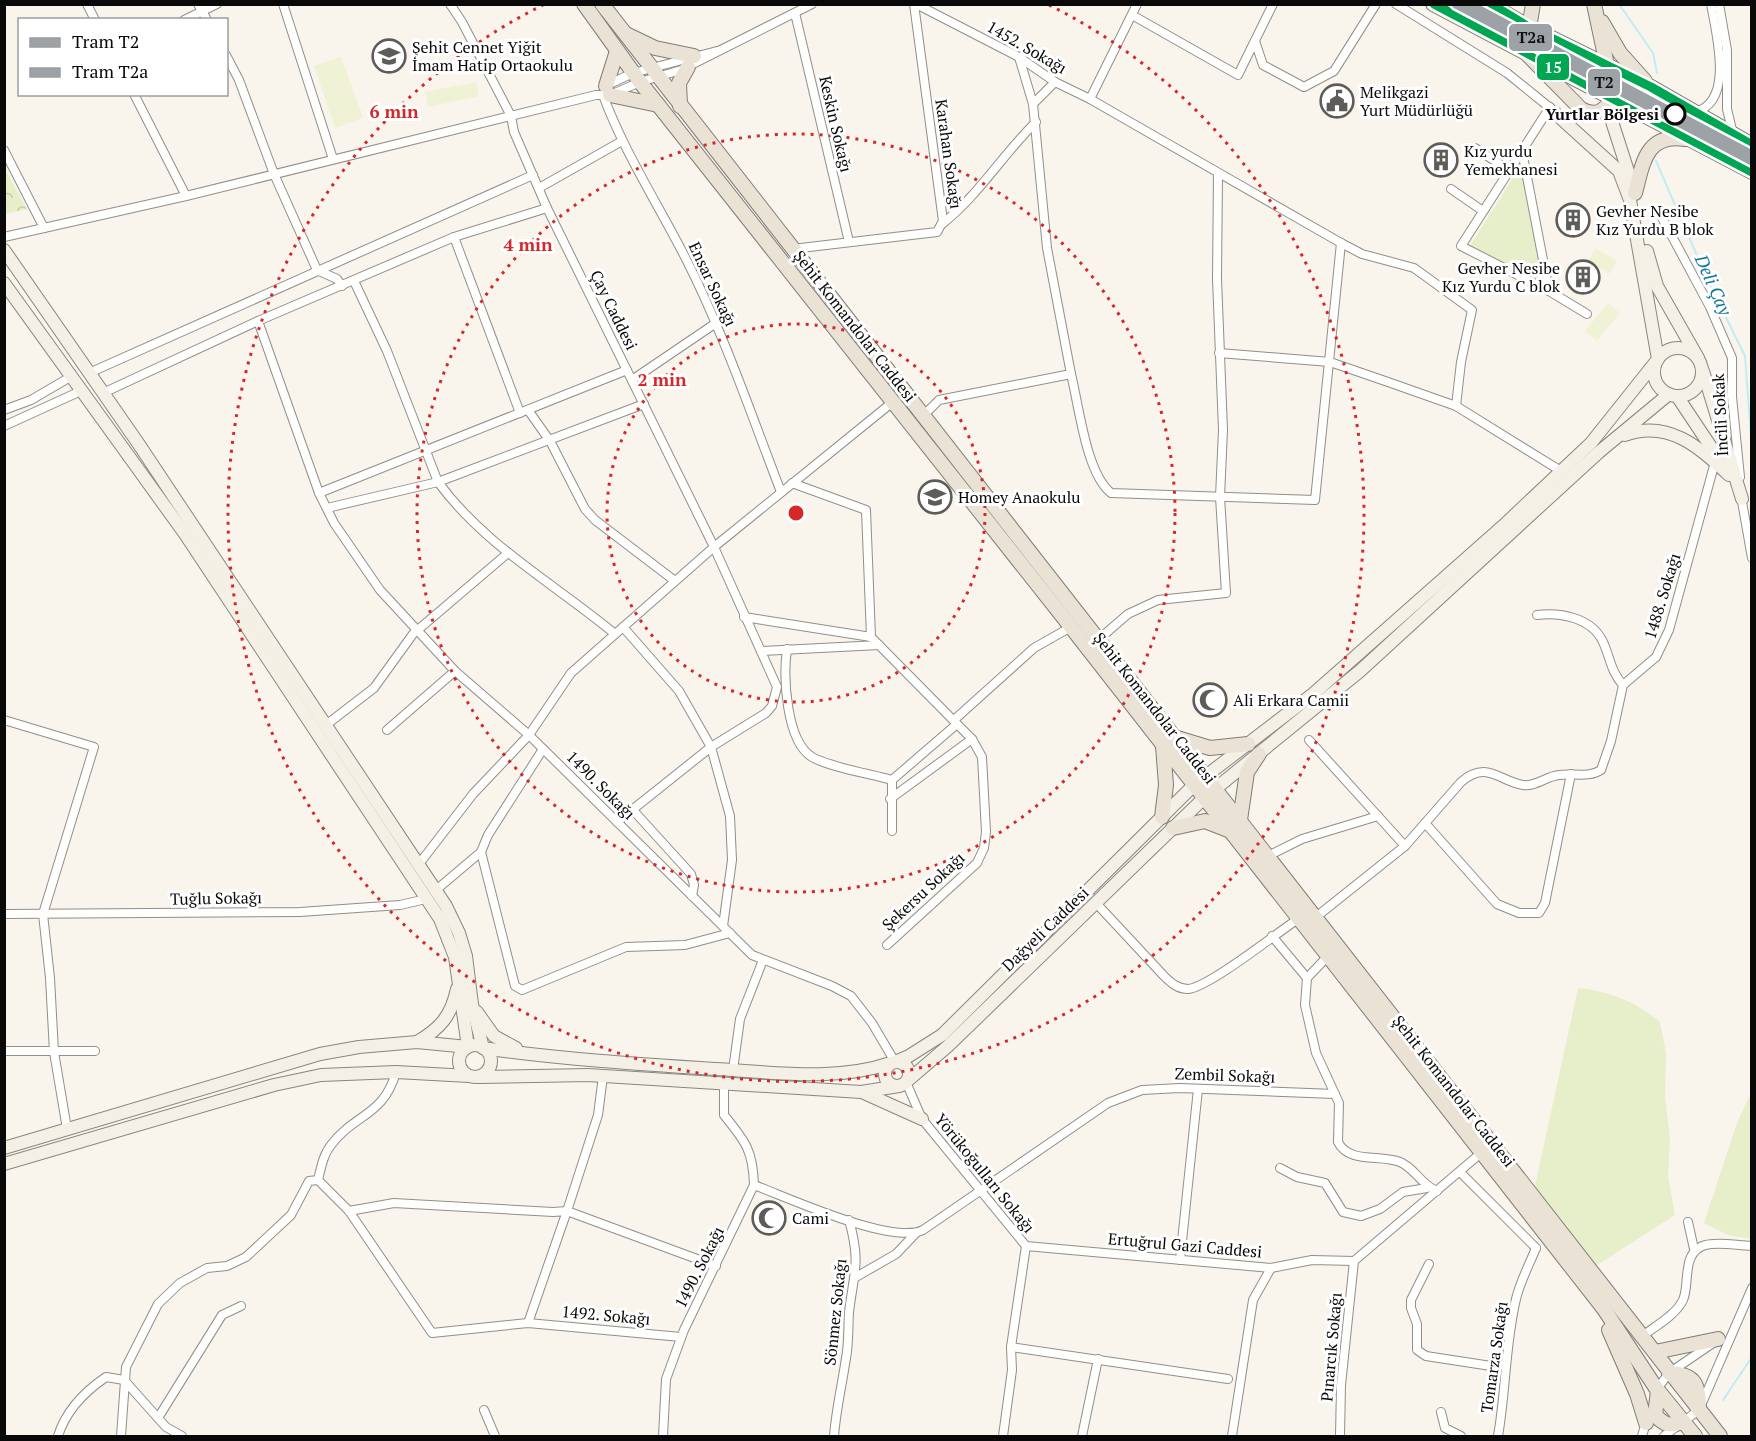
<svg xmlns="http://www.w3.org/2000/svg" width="1756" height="1441" font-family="'PT Serif',serif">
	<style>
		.grass { fill: #e7eeca }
		.park { fill: url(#park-crowns) }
		.pitch { fill: #f0f2d5 }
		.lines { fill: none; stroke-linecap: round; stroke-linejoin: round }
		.stream { stroke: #c1ecf4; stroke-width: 2 }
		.street-casing { stroke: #918f8b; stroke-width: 10 }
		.secondary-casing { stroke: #888682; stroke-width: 14 }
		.primary-casing { stroke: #7e7d78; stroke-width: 16 }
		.street { stroke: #fefefc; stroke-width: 8 }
		.secondary { stroke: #f4f0e6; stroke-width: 12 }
		.primary { stroke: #ebe2d6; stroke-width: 14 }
		.bus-1-casing { stroke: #fff; stroke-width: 14 }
		.bus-1 { stroke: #00a651; stroke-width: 9 }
		.tram-1-casing { stroke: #fff; stroke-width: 14 }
		.tram-2-casing { stroke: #fff; stroke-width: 14 }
		.tram-1 { stroke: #9da2a6; stroke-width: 9 }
		.tram-2 { stroke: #9da2a6; stroke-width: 9 }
		.ring { fill: none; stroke: #d62828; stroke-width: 3; stroke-dasharray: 3 6 }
		.stop-dot { fill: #fff; stroke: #090909; stroke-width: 3 }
		.labels { text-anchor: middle; stroke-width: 6; stroke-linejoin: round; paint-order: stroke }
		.poi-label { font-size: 16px; fill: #090909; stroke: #fff; text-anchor: start }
		.street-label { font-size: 16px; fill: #090909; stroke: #fff }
		.stop-label { font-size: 16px; font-weight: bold; fill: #090909; stroke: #fff; text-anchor: end }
		.water-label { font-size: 18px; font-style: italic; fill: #11789d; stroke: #fff }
		.centre { fill: #d62828; stroke: #fff; stroke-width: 3 }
		.ring-label { font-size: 18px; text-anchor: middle; font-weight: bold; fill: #d62828; stroke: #fff; stroke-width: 6; stroke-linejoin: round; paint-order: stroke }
		.line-badge { stroke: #fff; stroke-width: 2 }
		.badge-label { font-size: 16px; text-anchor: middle; font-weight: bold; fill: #fff }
		.pale-badge-label { font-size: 16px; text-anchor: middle; font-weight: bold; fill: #111 }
	</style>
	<defs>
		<pattern id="park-crowns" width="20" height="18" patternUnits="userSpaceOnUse" patternTransform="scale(1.5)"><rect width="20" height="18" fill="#e7eeca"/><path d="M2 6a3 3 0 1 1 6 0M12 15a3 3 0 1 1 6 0" fill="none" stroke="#c5cbac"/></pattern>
	</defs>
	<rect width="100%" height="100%" fill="#f9f5ec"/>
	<!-- grass -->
	<g class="grass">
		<path d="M1522,164L1547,287L1470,246Z"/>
		<path d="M1578,988C1609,991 1636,1002 1660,1022L1666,1053L1665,1096L1670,1139L1668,1176L1675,1215L1597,1265L1535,1186Z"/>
		<path d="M1751,1093L1752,1239H1751L1728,1235L1704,1223L1737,1123Z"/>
	</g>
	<!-- park -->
	<path class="park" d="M5,169L27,209L5,214Z"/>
	<!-- pitch -->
	<g class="pitch">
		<path d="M341,57L363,118L335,128L314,66Z"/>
		<path d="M476,82L479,96L428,107L425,92Z"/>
		<path d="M1596,248L1617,261L1609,274L1588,261Z"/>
		<path d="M1608,303L1620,313L1597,341L1585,331Z"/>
	</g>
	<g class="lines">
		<!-- stream -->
		<g class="stream">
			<path d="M1619,4L1653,53L1657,73"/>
			<path d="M1656,161L1709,283L1745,356L1752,450"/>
			<path d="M1723,1400L1752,1357"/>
		</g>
		<!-- street casing -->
		<g class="street-casing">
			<g id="street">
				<path d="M87,4L95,20"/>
				<path d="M198,4L207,20"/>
				<path d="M283,4L333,159"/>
				<path d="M450,4L462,22L511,116L514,132L547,208L714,547L777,687L772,706L766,713L711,747L730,816L732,860L723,926"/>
				<path d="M916,4L1019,57L1055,82L1090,99L1341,243L1362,254L1414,268L1472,310L1461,362L1456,406"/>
				<path d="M1396,4L1507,73L1554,111"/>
				<path d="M1719,4L1727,50V109L1733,134"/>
				<path d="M795,13L849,242"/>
				<path d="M1132,15L1238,75L1273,4"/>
				<path d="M184,20L217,4"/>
				<path d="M1255,41L1263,65L1304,87L1334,71L1376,4"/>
				<path d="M226,55L239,80L274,174L317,270L337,279L342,286"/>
				<path d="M605,86L633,73L717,51"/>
				<path d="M134,94L186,196"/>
				<path d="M603,95C624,152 658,204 686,259C724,334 751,414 781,492"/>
				<path d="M1090,99L1137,4"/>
				<path d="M1033,104L1055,82"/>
				<path d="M1550,107L1461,246L1549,291L1587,314"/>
				<path d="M1695,112C1735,102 1716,33 1711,4"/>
				<path d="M1475,148L1509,170"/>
				<path d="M4,150L44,228"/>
				<path d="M1522,151L1549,291"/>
				<path d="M539,188L622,141"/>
				<path d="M1451,189L1483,211"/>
				<path d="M1660,214L1710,307L1732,358V397L1740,477"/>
				<path d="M942,224C979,195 1002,155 1036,122"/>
				<path d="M4,237L186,196L596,95H610L640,82L681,70L812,4"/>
				<path d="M454,237L520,413"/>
				<path d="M792,249L937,232L943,221L914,4"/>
				<path d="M354,281L387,351L438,482C485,546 555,584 615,634"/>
				<path d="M258,321L319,493L334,523L380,590L455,671L529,735L752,955L832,986L851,996L872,1023L895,1062"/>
				<path d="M1219,353L1330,362L1388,382L1456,406L1561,471"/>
				<path d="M89,373L533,175"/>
				<path d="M1071,374C1079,406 1086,473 1111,493L1315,500L1341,243"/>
				<path d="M632,380L716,323"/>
				<path d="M103,393L258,321L454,237L547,208"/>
				<path d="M4,410L31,400L72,376"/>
				<path d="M528,410L550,441L585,509L595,520L675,581"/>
				<path d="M923,416L939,400L1071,374L1047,248L1033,104L1019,57"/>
				<path d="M4,426L83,390"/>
				<path d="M319,493L627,370"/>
				<path d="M1741,496L1752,558"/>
				<path d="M327,508L438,482L644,404"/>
				<path d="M1537,615C1561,612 1592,618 1603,642C1610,657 1611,672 1623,685"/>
				<path d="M744,617L871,637L866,510L792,483"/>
				<path d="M871,637L957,724L892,780V831"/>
				<path d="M1098,640L1128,614L1158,600L1226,593L1220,497L1223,430L1217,279L1218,174"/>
				<path d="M787,649C783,677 786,741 812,757C829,767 871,774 892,780"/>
				<path d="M761,651L879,645"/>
				<path d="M4,720L94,747L43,914L50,978L54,1052L67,1129"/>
				<path d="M954,720L1034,648L1071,627"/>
				<path d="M326,725L374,688L413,634L508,553"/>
				<path d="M387,730L455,671"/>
				<path d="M1309,740L1405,846"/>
				<path d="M890,799L972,739"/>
				<path d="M632,809L691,874L694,885L692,896"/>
				<path d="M617,822L711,747L679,691L623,627"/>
				<path d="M1425,823L1497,904L1519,913H1539L1545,903L1571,774"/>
				<path d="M481,852L515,986L522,990L626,947L685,945L730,933"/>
				<path d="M1268,856L1302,839L1378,816"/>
				<path d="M419,864L473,794L529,735L571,673L714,547L894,401"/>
				<path d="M436,890L481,852L488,835L543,749"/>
				<path d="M1096,903L1164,976C1171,983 1178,989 1188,989C1209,987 1277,933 1298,919"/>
				<path d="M4,914L300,912L400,905L426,899"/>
				<path d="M1316,917L1405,846L1461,782C1487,760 1499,781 1523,785C1535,787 1547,776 1559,775C1573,773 1589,778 1601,770L1611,741L1623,685L1656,657L1669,630L1715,462"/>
				<path d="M1272,936L1307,978"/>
				<path d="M887,945L977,863L984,848L986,832L982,757L972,739L957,724"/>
				<path d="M1328,956L1307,978L1305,1005L1316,1053L1339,1103L1338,1142C1349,1164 1380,1154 1400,1162C1415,1168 1421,1185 1437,1191"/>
				<path d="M4,1051H95"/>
				<path d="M733,1070L740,1019L763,960"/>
				<path d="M603,1076L598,1115L567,1211L716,1266"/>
				<path d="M906,1082L922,1119L1026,1246"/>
				<path d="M1280,1168L1297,1177L1325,1183L1343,1212L1361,1216L1380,1209L1403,1192L1427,1188"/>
				<path d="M1460,1172L1536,1248"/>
				<path d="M318,1180L349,1211L432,1333L528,1323L681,1337"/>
				<path d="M754,1185C789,1198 891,1245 923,1230L1108,1103L1142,1090L1180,1088L1335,1094"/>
				<path d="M349,1211L394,1203L553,1212L567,1211L528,1323"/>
				<path d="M1688,1222L1694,1249"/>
				<path d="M1026,1246L1271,1268L1312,1260L1354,1261L1481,1153"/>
				<path d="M1180,1260L1198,1089"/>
				<path d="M1429,1264L1411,1300V1308L1417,1324V1350L1426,1356L1491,1366L1506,1365"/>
				<path d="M856,1277L896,1254L916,1233"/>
				<path d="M1641,1337C1654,1327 1676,1315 1683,1300C1687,1291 1686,1278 1688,1268C1692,1234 1725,1245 1752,1246"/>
				<path d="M1011,1347L1228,1379"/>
				<path d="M1655,1392L1669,1373L1713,1343"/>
				<path d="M484,1410L495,1436"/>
				<path d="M1441,1412L1445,1428L1461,1436"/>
				<path d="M158,1418L222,1315L241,1306"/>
				<path d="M58,1436C66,1410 84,1392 106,1377L124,1380L166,1427L182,1436"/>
				<path d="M121,1436L126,1367L158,1304L180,1283L207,1268L227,1266L246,1257L291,1215L309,1181L318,1180C321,1168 323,1155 331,1145C354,1114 384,1116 396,1072"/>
				<path d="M663,1436L666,1379L684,1330L754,1185C753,1150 745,1141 724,1115V1084"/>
				<path d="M834,1436C836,1410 842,1385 846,1358C849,1343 848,1327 849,1312C854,1271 861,1263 849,1220"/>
				<path d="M1003,1436L1012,1370L1011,1347L1026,1246"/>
				<path d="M1082,1436L1098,1359"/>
				<path d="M1232,1436L1253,1300L1271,1268"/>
				<path d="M1340,1436L1341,1385L1354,1261"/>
				<path d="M1498,1436C1506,1391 1505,1345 1516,1299C1520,1282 1529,1265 1536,1248"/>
				<path d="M1642,1436L1647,1419"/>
				<path d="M1664,1436L1699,1410L1752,1288"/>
			</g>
		</g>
		<!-- secondary casing -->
		<g class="secondary-casing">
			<g id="secondary">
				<path d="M1607,106L1635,193"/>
				<path d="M4,250L138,443L446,906L459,933L466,956L472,1004L483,1048C560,1059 637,1064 715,1069C773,1072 835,1082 891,1063"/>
				<path d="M1647,251L1657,286L1698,358"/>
				<path d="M4,283L185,534L440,919L455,957L468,1047L417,1042L359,1047L320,1054L4,1148"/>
				<circle cx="1678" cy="372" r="24"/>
				<path d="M1703,371L1742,499"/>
				<path d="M1677,396L1721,462"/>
				<path d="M1625,435C1668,419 1699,447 1729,475"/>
				<path d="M477,1012L494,1036L516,1048"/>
				<path d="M417,1042C441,1028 451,1016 457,989"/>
				<circle cx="475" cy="1061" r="16"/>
				<circle cx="897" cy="1074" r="12"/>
				<path d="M895,1062L909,1056L942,1035L1194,785L1313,694L1503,526L1591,443L1658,359L1630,200L1619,171L1555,113"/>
				<path d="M479,1077L588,1075L861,1092L899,1086"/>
				<path d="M906,1082L948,1046L1204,798L1360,671L1599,452L1669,394"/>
				<path d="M862,1092L922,1119"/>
				<path d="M4,1164L274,1085L321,1075L396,1072L469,1076"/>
			</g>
		</g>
		<!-- primary casing -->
		<g class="primary-casing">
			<g id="primary">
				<path d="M584,4L640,82L1071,627L1604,1309L1656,1388L1695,1436"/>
				<path d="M602,4L1720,1436"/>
				<path d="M1433,4L1752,172"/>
				<path d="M1490,4L1527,26L1651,87L1752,145"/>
				<path d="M1533,4L1525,52L1581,109C1597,118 1604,110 1614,98L1594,4"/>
				<path d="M1602,22L1620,53L1645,81"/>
				<path d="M628,35L655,48L694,56"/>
				<path d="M606,86L617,51"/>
				<path d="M610,95L658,105"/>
				<path d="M680,106L679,83L688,67"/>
				<path d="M1635,193C1643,163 1646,133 1685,139"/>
				<path d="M1177,738L1210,748L1248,744"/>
				<path d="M1162,817L1166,785L1163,746"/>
				<path d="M1240,820L1247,772L1259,754"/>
				<path d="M1173,828L1205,821L1228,830"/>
				<path d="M1609,1330L1637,1394L1646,1423"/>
				<path d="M1655,1352L1718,1339"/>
				<path d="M1669,1373C1696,1374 1699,1385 1699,1410"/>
				<path d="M1658,1391L1655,1415C1665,1426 1670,1426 1683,1422"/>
			</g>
		</g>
		<!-- street -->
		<use href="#street" class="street"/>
		<!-- secondary -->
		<use href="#secondary" class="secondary"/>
		<!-- primary -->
		<use href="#primary" class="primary"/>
		<!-- bus-1 casing -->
		<g class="bus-1-casing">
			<g id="bus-1">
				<path d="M1434,4L1752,172"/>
				<path d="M1491,4L1527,26L1651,87L1752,145"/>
			</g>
		</g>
		<!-- bus-1 -->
		<use href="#bus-1" class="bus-1"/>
		<!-- tram-1 casing -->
		<g class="tram-1-casing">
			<path id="tram-1" d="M1456,4L1752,161"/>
		</g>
		<!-- tram-2 casing -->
		<g class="tram-2-casing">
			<path id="tram-2" d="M1468,4L1752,155"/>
		</g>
		<!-- tram-1 -->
		<use href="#tram-1" class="tram-1"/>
		<!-- tram-2 -->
		<use href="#tram-2" class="tram-2"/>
	</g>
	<!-- distance rings -->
	<g class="ring">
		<circle cx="796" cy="513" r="189"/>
		<circle cx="796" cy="513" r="379"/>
		<path d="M1049 5A568 568 0 1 1 543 5"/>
	</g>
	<!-- icons -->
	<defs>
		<g id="school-ring" transform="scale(1.725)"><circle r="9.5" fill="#fff" stroke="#5d5c58" stroke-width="1.5"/><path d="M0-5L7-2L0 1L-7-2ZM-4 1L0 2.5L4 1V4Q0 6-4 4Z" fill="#5d5c58"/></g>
		<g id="civic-ring" transform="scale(1.725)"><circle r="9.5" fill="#fff" stroke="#5d5c58" stroke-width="1.5"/><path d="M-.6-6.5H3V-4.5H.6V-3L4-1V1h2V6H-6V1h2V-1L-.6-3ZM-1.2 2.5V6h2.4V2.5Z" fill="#5d5c58"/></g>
		<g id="building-ring" transform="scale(1.725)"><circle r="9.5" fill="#fff" stroke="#5d5c58" stroke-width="1.5"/><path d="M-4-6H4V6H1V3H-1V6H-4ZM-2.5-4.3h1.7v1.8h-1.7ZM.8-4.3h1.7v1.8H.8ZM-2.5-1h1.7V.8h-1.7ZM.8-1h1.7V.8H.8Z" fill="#5d5c58"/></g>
		<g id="mosque-ring" transform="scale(1.725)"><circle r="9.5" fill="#fff" stroke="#5d5c58" stroke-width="1.5"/><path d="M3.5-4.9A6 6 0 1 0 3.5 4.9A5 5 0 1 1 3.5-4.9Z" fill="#5d5c58"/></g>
	</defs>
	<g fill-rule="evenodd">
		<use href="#school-ring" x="389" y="56"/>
		<use href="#civic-ring" x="1337" y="101"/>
		<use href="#building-ring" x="1441" y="160"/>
		<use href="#building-ring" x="1573" y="220"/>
		<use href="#building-ring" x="1583" y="277"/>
		<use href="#school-ring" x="935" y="497"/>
		<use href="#mosque-ring" x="1210" y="700"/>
		<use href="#mosque-ring" x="769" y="1218"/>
	</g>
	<!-- markers -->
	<circle class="stop-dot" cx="1675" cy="114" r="10"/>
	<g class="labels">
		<!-- poi labels -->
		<g class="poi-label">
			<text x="412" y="53">Şehit Cennet Yiğit<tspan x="412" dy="18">İmam Hatip Ortaokulu</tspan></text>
			<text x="1360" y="98">Melikgazi<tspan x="1360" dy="18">Yurt Müdürlüğü</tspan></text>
			<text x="1464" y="157">Kız yurdu<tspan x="1464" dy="18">Yemekhanesi</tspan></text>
			<text x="1596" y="217">Gevher Nesibe<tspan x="1596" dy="18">Kız Yurdu B blok</tspan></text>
			<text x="1560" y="274" text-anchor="end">Gevher Nesibe<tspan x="1560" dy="18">Kız Yurdu C blok</tspan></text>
			<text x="958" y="503">Homey Anaokulu</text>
			<text x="1233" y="706">Ali Erkara Camii</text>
			<text x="792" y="1224">Cami</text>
		</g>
		<!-- street labels -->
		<g class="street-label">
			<text transform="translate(1027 47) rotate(30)" y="6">1452. Sokağı</text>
			<text transform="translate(836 124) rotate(77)" y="6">Keskin Sokağı</text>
			<text transform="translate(949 154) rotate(82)" y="6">Karahan Sokağı</text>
			<text transform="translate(713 284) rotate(65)" y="6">Ensar Sokağı</text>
			<text transform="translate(614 310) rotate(64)" y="6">Çay Caddesi</text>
			<text transform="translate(855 326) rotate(52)" y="6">Şehit Komandolar Caddesi</text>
			<text transform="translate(1720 415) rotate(-93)" y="6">İncili Sokak</text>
			<text transform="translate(1662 596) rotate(-73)" y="6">1488. Sokağı</text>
			<text transform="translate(1155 708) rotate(52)" y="6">Şehit Komandolar Caddesi</text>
			<text transform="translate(601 785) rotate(45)" y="6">1490. Sokağı</text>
			<text transform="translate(923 891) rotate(-43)" y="6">Şekersu Sokağı</text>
			<text transform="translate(216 898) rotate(-1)" y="6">Tuğlu Sokağı</text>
			<text transform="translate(1045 929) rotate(-44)" y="6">Dağyeli Caddesi</text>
			<text transform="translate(1225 1075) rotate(2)" y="6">Zembil Sokağı</text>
			<text transform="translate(1454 1091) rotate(52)" y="6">Şehit Komandolar Caddesi</text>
			<text transform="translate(985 1173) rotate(51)" y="6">Yörükoğulları Sokağı</text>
			<text transform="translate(1185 1245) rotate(5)" y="6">Ertuğrul Gazi Caddesi</text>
			<text transform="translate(699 1267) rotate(-63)" y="6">1490. Sokağı</text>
			<text transform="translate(835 1312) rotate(-84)" y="6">Sönmez Sokağı</text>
			<text transform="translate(606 1315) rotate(5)" y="6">1492. Sokağı</text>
			<text transform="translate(1331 1347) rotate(-85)" y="6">Pınarcık Sokağı</text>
			<text transform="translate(1494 1357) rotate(-82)" y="6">Tomarza Sokağı</text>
		</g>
		<!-- stop labels -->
		<g class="stop-label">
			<text x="1659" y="120">Yurtlar Bölgesi</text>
		</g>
		<!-- water labels -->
		<g class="water-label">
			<text transform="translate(1713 285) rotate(66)" y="6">Deli Çay</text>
		</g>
	</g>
	<circle cx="796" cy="513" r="9" class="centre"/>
	<g class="ring-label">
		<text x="394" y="118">6 min</text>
		<text x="528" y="251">4 min</text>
		<text x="662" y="386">2 min</text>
	</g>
	<g class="line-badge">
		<rect x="1508" y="23" width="45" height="29" rx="6" fill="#9da2a6"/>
		<rect x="1536" y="53" width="34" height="28" rx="6" fill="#00a651"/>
		<rect x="1587" y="68" width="34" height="29" rx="6" fill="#9da2a6"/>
	</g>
	<g class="badge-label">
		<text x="1553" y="73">15</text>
	</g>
	<g class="pale-badge-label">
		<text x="1531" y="43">T2a</text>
		<text x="1604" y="88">T2</text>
	</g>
	<!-- border -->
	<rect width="1756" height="1441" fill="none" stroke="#090909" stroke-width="12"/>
	<!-- legend -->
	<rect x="18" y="18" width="210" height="78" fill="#ffffff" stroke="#9d9d9d" stroke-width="1.5"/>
	<rect x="30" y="38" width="30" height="9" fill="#9da2a6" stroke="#9d9d9d" stroke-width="1.5"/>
	<text x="72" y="48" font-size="18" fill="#090909">Tram T2</text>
	<rect x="30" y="68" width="30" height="9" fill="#9da2a6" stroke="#9d9d9d" stroke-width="1.5"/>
	<text x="72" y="78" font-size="18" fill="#090909">Tram T2a</text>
</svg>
